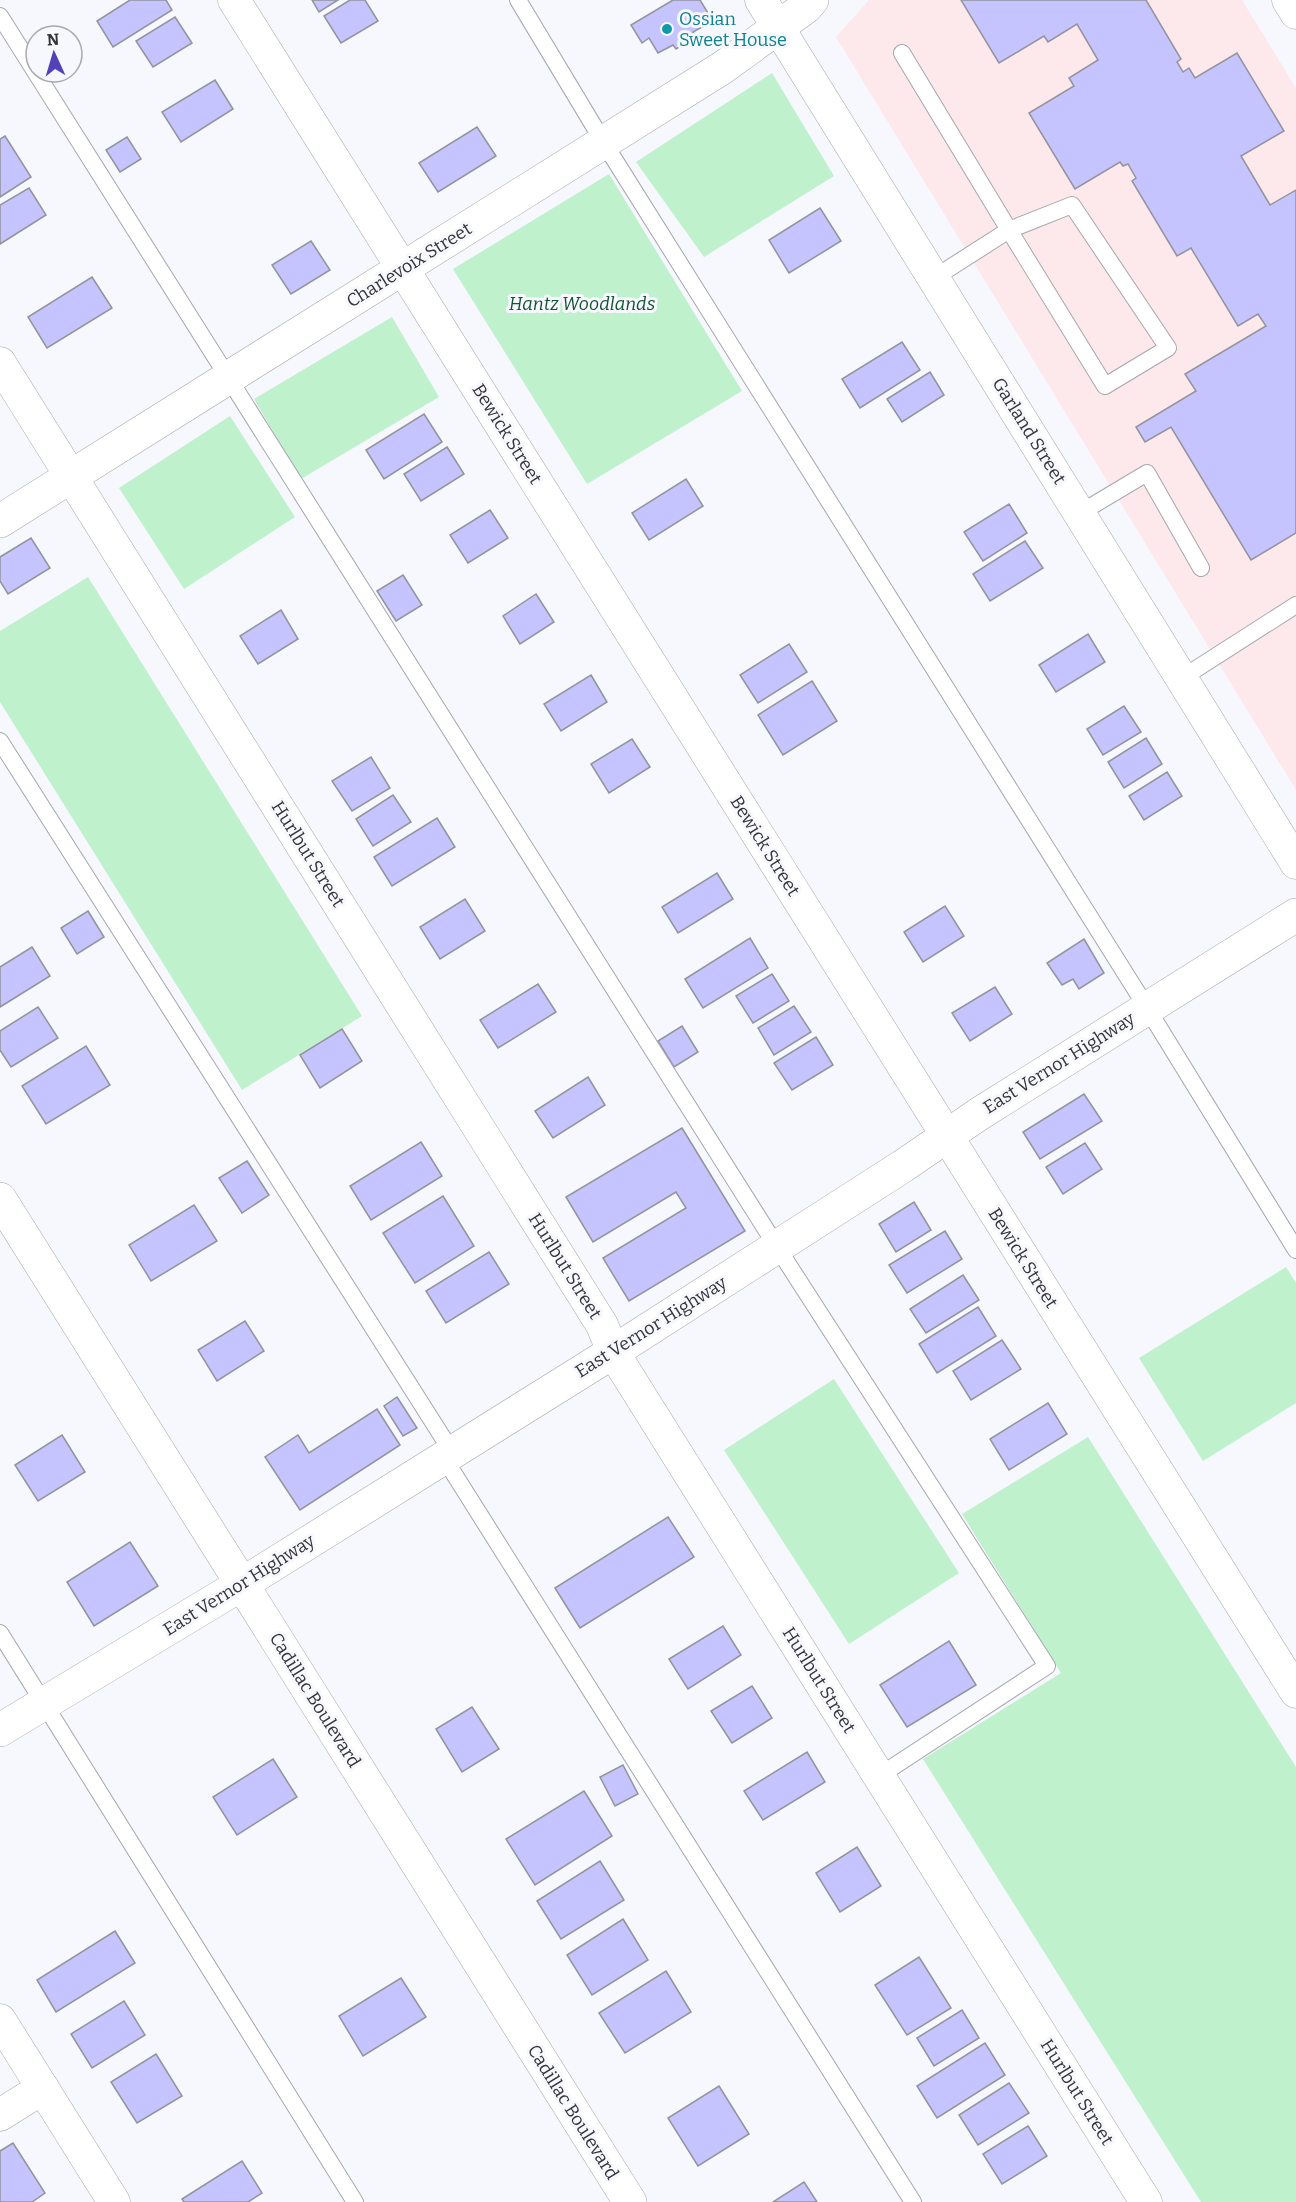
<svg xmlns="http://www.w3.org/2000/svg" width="1296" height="2202" font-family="Bitter,serif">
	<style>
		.education { fill: #fde8ec }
		.green { fill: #c0f1cd }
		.building { fill: #c5c4ff; stroke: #93939b; stroke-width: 1.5 }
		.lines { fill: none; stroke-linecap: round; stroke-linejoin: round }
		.lane-casing { stroke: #a6a6ae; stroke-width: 18 }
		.street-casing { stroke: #a6a6ae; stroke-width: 33 }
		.secondary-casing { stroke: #a6a6ae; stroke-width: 34 }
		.lane { stroke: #fff; stroke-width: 16 }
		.street { stroke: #fff; stroke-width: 32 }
		.secondary { stroke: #fff; stroke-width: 33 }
		.culture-dot { fill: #0f9aa8; stroke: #f7f7fe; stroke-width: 2 }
		.labels { text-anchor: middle; stroke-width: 6; stroke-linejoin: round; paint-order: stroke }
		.culture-label { font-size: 18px; fill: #0d838f; stroke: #f7f7fe; text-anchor: start }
		.street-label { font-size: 18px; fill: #343437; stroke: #f7f7fe }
		.park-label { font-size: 18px; font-style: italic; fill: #13532e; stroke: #f7f7fe }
	</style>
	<rect width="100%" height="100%" fill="#f7f7fe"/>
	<!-- education -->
	<path class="education" d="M869,0H1242L1296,88V790L836,37Z"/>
	<!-- green -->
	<g class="green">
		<path d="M772,73L834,176L704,257L636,162Z"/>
		<path d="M609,174L742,391L587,484L453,269Z"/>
		<path d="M392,317L439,397L301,479L254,399Z"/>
		<path d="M230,416L295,517L184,589L119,488Z"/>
		<path d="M88,577L362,1016L242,1090L0,702V631Z"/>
		<path d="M1286,1267L1296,1283V1403L1203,1461L1139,1358Z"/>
		<path d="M834,1379L959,1573L849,1644L724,1450Z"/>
		<path d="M1088,1437L1296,1767V2202H1201L923,1759L1061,1673L962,1514Z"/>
	</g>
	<!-- building -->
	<g class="building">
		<path d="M130,0H166L172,10L113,47L97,21Z"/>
		<path d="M312,0H338L319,12Z"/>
		<path d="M350,0H365L378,21L341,43L324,16Z"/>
		<path d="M673,0H700L713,21L693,32L696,37L676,49L673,45L658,53L649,38L642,43L631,25Z"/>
		<path d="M961,0H1146L1181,59L1177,62L1183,72L1189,68L1195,78L1237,53L1284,131L1241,156L1270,205L1296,190V533L1251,560L1171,427L1145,442L1136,427L1196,391L1185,374L1266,326L1258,314L1238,326L1191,248L1177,256L1132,181L1136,178L1128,164L1123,166L1120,162L1075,189L1029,113L1074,86L1069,78L1098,60L1077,24L1048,42L1044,36L999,63Z"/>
		<path d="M175,17L192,43L153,67L136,41Z"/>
		<path d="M215,80L233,109L181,142L162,112Z"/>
		<path d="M477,127L496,156L438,192L419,163Z"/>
		<path d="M5,136L31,177L0,197V139Z"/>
		<path d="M127,137L141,159L120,172L106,150Z"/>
		<path d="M29,188L46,215L0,244V205Z"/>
		<path d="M820,208L841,241L789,273L769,240Z"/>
		<path d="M311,241L330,270L291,294L272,265Z"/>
		<path d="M92,277L112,308L47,348L28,317Z"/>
		<path d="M902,342L920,370L860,408L842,379Z"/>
		<path d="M930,372L944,395L902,422L887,399Z"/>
		<path d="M424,414L442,442L384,479L366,450Z"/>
		<path d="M447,447L464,474L421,501L404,474Z"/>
		<path d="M686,479L703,506L649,540L632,513Z"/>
		<path d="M1009,504L1027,533L983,561L964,532Z"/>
		<path d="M490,510L508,538L468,563L450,535Z"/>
		<path d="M31,538L50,568L8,594L0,581V557Z"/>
		<path d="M1025,541L1043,568L990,601L973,574Z"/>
		<path d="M403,575L422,605L396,621L377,591Z"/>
		<path d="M536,594L554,622L520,644L503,616Z"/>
		<path d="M281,610L298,639L258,664L240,636Z"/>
		<path d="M1088,634L1105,662L1056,692L1039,665Z"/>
		<path d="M789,644L807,672L758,703L740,675Z"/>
		<path d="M591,675L607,702L561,731L544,704Z"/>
		<path d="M812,681L837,721L783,755L758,715Z"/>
		<path d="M1124,706L1141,732L1103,755L1087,729Z"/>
		<path d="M1146,738L1162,764L1124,788L1108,762Z"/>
		<path d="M632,739L650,767L609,793L591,764Z"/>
		<path d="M371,757L390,788L352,811L332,781Z"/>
		<path d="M1167,772L1182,796L1144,820L1129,796Z"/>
		<path d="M393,795L411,822L373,846L356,819Z"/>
		<path d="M437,818L455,847L392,886L374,857Z"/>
		<path d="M717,873L733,899L678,933L662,907Z"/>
		<path d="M465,899L485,931L440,959L420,927Z"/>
		<path d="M945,906L964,936L923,962L904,932Z"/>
		<path d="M88,911L104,937L77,954L61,928Z"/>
		<path d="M750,938L768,968L703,1008L685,979Z"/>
		<path d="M1084,939L1104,973L1079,989L1073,979L1062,985L1047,963Z"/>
		<path d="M32,947L50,976L0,1007V967Z"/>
		<path d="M772,974L789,1001L753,1023L736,996Z"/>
		<path d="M538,984L556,1012L498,1048L480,1020Z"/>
		<path d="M995,987L1012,1014L970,1041L952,1013Z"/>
		<path d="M794,1006L811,1032L774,1055L758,1028Z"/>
		<path d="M38,1007L58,1038L11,1067L0,1050V1031Z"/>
		<path d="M682,1026L698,1052L674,1067L658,1041Z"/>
		<path d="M342,1029L362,1061L320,1088L300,1055Z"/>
		<path d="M816,1037L833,1065L792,1090L774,1063Z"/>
		<path d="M86,1046L110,1085L46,1124L22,1086Z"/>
		<path d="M588,1077L605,1105L553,1138L535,1111Z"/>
		<path d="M1084,1094L1102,1121L1040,1159L1023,1132Z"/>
		<path d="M682,1128L745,1231L629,1301L603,1258L686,1208L676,1192L593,1242L566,1197Z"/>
		<path d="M421,1142L442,1176L371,1220L350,1186Z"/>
		<path d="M1085,1143L1102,1169L1063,1194L1046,1167Z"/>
		<path d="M247,1161L269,1195L242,1213L219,1178Z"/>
		<path d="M443,1196L474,1246L415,1283L383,1233Z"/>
		<path d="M914,1202L931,1230L896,1252L879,1224Z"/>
		<path d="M194,1205L217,1241L151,1281L129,1245Z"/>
		<path d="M945,1231L962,1259L907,1293L889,1265Z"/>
		<path d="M489,1252L509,1284L446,1323L426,1291Z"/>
		<path d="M963,1275L979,1300L926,1333L910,1309Z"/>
		<path d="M978,1307L996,1336L937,1373L919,1344Z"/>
		<path d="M245,1321L264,1351L217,1381L198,1350Z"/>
		<path d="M1002,1340L1021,1369L971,1400L953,1371Z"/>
		<path d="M397,1397L417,1428L403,1436L384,1406Z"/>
		<path d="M1048,1403L1067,1434L1009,1470L990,1439Z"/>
		<path d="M377,1409L400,1445L300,1510L265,1457L298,1435L309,1453Z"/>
		<path d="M62,1435L85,1472L38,1501L15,1465Z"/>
		<path d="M668,1517L694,1557L580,1628L555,1588Z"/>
		<path d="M130,1542L158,1586L94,1626L67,1582Z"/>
		<path d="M723,1626L741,1655L688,1689L669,1659Z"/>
		<path d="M949,1641L976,1685L907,1727L880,1685Z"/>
		<path d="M752,1686L772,1718L732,1743L711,1711Z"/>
		<path d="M472,1707L499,1749L462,1772L436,1729Z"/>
		<path d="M807,1752L825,1782L763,1820L744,1791Z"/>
		<path d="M273,1759L297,1797L237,1835L213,1797Z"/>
		<path d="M623,1765L638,1794L615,1806L600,1777Z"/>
		<path d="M584,1791L612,1836L535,1885L506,1839Z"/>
		<path d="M857,1847L881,1886L840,1912L816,1873Z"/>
		<path d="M600,1861L624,1900L561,1939L537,1901Z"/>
		<path d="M623,1919L648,1960L592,1995L567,1955Z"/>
		<path d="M115,1931L135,1963L56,2012L37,1980Z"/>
		<path d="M919,1957L951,2008L907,2035L875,1985Z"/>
		<path d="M666,1971L691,2012L625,2053L599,2013Z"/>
		<path d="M401,1978L426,2017L363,2056L339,2016Z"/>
		<path d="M124,2001L145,2035L92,2068L71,2034Z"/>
		<path d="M962,2010L979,2038L934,2066L917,2038Z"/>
		<path d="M985,2043L1005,2075L937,2118L917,2086Z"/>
		<path d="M156,2054L182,2096L137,2123L111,2082Z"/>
		<path d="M1009,2083L1029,2113L978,2145L959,2115Z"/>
		<path d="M719,2086L749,2134L698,2166L668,2118Z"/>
		<path d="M1028,2126L1047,2156L1002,2184L983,2154Z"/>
		<path d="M13,2143L45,2193L32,2202H0V2151Z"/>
		<path d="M242,2161L262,2193L248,2202H184L182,2199Z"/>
		<path d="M804,2182L817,2202H773Z"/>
	</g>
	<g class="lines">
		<!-- lane casing -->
		<g class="lane-casing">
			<g id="lane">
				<path d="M518,0L604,143L1147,1008L1296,1250"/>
				<path d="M0,16L777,1247L1047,1666L879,1776"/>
				<path d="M902,53L1009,230L1072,205L1168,348L1105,386L1009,230L934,278"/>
				<path d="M1080,513L1147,473L1201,568"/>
				<path d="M1182,678L1296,605"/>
				<path d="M0,741L452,1452"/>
				<path d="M444,1458L913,2202"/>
				<path d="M0,1633L355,2202"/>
			</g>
		</g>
		<!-- street casing -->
		<g class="street-casing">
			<g id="street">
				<path d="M234,0L1296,1692"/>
				<path d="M761,0L1296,863"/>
				<path d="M1288,0L1296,13"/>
				<path d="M0,363L602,1325L613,1352L1146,2202"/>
				<path d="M0,2020L114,2202"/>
				<path d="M0,2115L43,2088"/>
			</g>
		</g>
		<!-- secondary casing -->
		<g class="secondary-casing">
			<g id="secondary">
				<path d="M0,521L722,68L806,7L812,0"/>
				<path d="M0,1199L630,2202"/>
				<path d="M0,1730L242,1584L613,1352L903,1166L979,1114L1296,915"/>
			</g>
		</g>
		<!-- lane -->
		<use href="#lane" class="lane"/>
		<!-- street -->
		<use href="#street" class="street"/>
		<!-- secondary -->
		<use href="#secondary" class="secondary"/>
	</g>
	<!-- markers -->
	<circle class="culture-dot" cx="667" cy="29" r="6"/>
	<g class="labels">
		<!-- culture labels -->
		<g class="culture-label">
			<text x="679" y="25">Ossian<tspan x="679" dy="21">Sweet House</tspan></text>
		</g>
		<!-- street labels -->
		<g class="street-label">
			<text transform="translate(409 265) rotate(-32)" y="6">Charlevoix Street</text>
			<text transform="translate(1029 431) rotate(58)" y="6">Garland Street</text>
			<text transform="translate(507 434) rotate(58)" y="6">Bewick Street</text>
			<text transform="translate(765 846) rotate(58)" y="6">Bewick Street</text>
			<text transform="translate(308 854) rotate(58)" y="6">Hurlbut Street</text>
			<text transform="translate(1059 1063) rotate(-32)" y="6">East Vernor Highway</text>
			<text transform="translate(1023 1258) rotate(58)" y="6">Bewick Street</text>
			<text transform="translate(565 1266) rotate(58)" y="6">Hurlbut Street</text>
			<text transform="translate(651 1327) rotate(-32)" y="6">East Vernor Highway</text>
			<text transform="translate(239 1585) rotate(-32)" y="6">East Vernor Highway</text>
			<text transform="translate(819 1680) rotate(58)" y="6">Hurlbut Street</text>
			<text transform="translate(315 1700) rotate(58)" y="6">Cadillac Boulevard</text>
			<text transform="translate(1077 2092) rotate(58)" y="6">Hurlbut Street</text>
			<text transform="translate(573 2112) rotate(58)" y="6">Cadillac Boulevard</text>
		</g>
		<!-- park labels -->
		<g class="park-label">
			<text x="582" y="310">Hantz Woodlands</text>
		</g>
	</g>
	<!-- north arrow -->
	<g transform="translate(54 54) rotate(356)"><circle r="28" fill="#f7f7fe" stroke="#a9a9ae" stroke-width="1.5"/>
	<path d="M0-4.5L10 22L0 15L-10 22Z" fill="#5441b9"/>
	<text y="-9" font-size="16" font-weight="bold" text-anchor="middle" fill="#343437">N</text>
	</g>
</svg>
